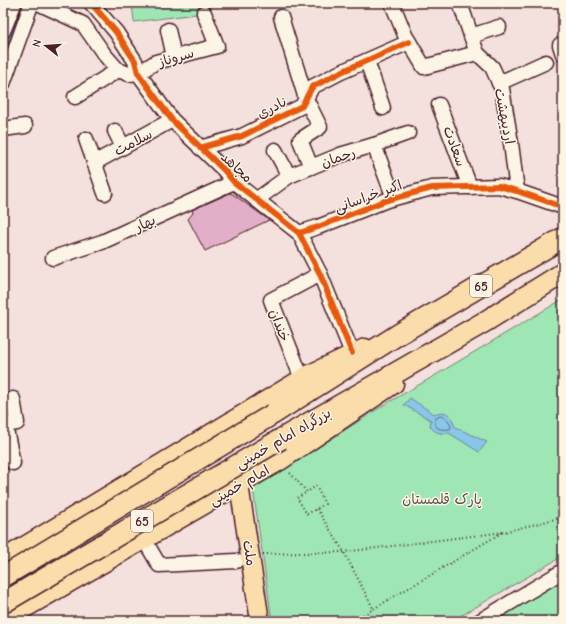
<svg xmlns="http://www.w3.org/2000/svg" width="566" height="624" font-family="'Comic Neue','Playpen Sans Arabic',sans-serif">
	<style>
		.green { fill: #9ee6b4; stroke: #748270 }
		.water { fill: #89c7e9; stroke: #70849d }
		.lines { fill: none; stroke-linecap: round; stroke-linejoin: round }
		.shore { stroke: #636277; stroke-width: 1 }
		.stream { stroke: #70849d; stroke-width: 3.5 }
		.building { fill: #e2aec8; stroke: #4a1f2b }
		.minor-casing { stroke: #4a1f2b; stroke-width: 17 }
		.major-casing { stroke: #4a1f2b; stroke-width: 21 }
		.highway-casing { stroke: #4a1f2b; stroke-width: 23 }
		.path { stroke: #4a1f2b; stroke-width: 2; stroke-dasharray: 1 3; stroke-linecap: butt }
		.minor { stroke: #fcf5e5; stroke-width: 14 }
		.major { stroke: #fbddab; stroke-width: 18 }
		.highway { stroke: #fbddab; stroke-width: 20 }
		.highway-bridge-casing { stroke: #4a1f2b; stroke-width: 23; stroke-linecap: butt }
		.highway-bridge { stroke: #fbddab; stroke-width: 20 }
		.cycleway-casing { stroke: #fcf5e5; stroke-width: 8 }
		.cycleway { stroke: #e8590c; stroke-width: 6 }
		.labels { text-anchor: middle; stroke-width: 3; stroke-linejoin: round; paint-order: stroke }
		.shield { fill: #fcf5e5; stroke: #7f5f63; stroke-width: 1 }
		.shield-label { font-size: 13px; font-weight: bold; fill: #4a1f2b }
		.street-label { font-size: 14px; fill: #4a1f2b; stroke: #fcf5e5 }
		.park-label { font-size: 14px; fill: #5f514d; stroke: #fcf5e5 }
	</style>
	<rect width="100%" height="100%" fill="#f4e0dc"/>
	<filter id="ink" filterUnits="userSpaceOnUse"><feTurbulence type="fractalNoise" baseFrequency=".025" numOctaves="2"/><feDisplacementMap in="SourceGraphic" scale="8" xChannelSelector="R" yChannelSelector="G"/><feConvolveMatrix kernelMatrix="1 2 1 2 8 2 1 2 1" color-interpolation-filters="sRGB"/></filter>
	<g filter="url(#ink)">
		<!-- green -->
		<g class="green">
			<path d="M132,3H201L204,13L134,22Z"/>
			<path d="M24,13L3,71V47L17,14Z"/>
			<path d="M563,299V556L452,621H272L253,489L384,405L429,379Z"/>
			<path d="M563,578V621H491Z"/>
		</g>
		<!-- water -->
		<path class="water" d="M410,398L434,414C447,409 451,415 455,427L487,442L479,452L449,433C440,434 435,433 430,426L431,420L404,405Z"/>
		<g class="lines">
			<!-- shore -->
			<path class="shore" d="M441,416C447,417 449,421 451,427L450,429C441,430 434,430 435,419Z"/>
			<!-- stream -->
			<path class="stream" d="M3,57L17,21L20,7"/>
		</g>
		<!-- building -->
		<path class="building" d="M230,193L234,195L269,220L205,251L188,219L193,213L192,210Z"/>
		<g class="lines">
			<!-- minor casing -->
			<g class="minor-casing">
				<g id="minor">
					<path d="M38,3L83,24L104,54L118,70L129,74L138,73L156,62L217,46L204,13"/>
					<path d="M91,3L116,32L135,61L138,73L172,120L224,170L234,182L299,233L320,274L352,353"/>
					<path d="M392,3L405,35L424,67L477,53"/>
					<path d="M460,3L477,53L492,67L502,89L511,143L517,191"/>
					<path d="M281,17L306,99L320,127L300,140L311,167"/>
					<path d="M168,30L174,57"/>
					<path d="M3,31L14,4"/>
					<path d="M471,36L499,27"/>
					<path d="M560,45L563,54"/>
					<path d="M367,61L383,108"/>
					<path d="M499,83L546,62"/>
					<path d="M3,84L31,5"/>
					<path d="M75,97L118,70"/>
					<path d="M439,105L470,187"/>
					<path d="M3,129L25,126"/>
					<path d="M115,131L123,147"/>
					<path d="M86,139L105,193"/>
					<path d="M374,145L394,198"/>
					<path d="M200,148L242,136L302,106L312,87L341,72L409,42"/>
					<path d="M275,150L289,176"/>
					<path d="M94,163L172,120"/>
					<path d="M256,200L289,176L340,155L374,145L408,133"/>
					<path d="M299,233L318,227L387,200L432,188L499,186L517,191L563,207"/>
					<path d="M53,258L102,242L234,182"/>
					<path d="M302,379L271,300L320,274"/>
					<path d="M3,425L17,423L13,399"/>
					<path d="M5,425L13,463"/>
					<path d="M144,539L159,565L236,561"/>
					<path d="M480,621L563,571"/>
				</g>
			</g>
			<!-- major casing -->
			<g class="major-casing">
				<g id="major">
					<path d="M239,485L260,621"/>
					<path d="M3,559L308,375L365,348"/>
					<path d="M3,621L280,461L394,384"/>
				</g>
			</g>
			<!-- highway casing -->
			<g class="highway-casing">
				<g id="highway">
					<path d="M273,414L399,334L563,238"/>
					<path d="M281,439L486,321L563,273"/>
				</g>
			</g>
			<!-- path -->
			<g class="path">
				<path d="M290,473L307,492L297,498L307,514L325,504L316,486L307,492"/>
				<path d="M317,509L344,552L373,608"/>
				<path d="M263,554L344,552L504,532L563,517"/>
				<path d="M353,621L503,532"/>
			</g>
			<!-- minor -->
			<use href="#minor" class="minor"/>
			<!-- major -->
			<use href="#major" class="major"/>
			<!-- highway -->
			<use href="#highway" class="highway"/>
			<!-- highway-bridge casing -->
			<g class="highway-bridge-casing">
				<g id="highway-bridge">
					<path d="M3,577L273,414"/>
					<path d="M3,603L281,439"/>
				</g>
			</g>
			<!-- highway-bridge -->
			<use href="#highway-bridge" class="highway-bridge"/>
			<!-- cycleway casing -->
			<g class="cycleway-casing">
				<g id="cycleway">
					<path d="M91,3L116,32L135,61L138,73L172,120L224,170L234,182L299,233L320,274L352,353"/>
					<path d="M200,148L242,136L302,106L312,87L341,72L409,42"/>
					<path d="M299,233L318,227L387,200L432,188L499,186L517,191L563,207"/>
				</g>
			</g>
			<!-- cycleway -->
			<use href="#cycleway" class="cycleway"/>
		</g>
	</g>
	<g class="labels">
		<!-- shield labels -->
		<g class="shield">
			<rect x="470" y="275" width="22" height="22" rx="3"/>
			<rect x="131" y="510" width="22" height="22" rx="3"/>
		</g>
		<g class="shield-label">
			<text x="481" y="291">65</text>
			<text x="142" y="526">65</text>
		</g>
		<!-- street labels -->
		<g class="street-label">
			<text transform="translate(176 57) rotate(-16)" y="5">سروناز</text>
			<text transform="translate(272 107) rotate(-27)" y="5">نادری</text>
			<text transform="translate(505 116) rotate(79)" y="5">اردیبهشت</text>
			<text transform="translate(133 142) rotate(-28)" y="5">سلامت</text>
			<text transform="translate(455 146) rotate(70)" y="5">سعادت</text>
			<text transform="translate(338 157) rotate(-19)" y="5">رحمان</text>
			<text transform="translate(237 167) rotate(43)" y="5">مجاهد</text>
			<text transform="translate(368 196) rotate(-20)" y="5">اکبر خراسانی</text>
			<text transform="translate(145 223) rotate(-25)" y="5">بهار</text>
			<text transform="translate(280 325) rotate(69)" y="5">خندان</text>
			<text transform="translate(283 438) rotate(-30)" y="5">بزرگراه امام خمینی</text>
			<text transform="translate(239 485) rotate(-30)" y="5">امام خمینی</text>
			<text transform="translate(250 553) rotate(81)" y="5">ملت</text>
		</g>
		<!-- park labels -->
		<g class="park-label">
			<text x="442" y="504">پارک قلمستان</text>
		</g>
	</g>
	<!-- margin -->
	<rect width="566" height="624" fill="none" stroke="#fcf5e5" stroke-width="16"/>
	<rect x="8" y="8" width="550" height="608" fill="none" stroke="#4a1f2b" stroke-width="1.5" filter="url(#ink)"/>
	<!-- north arrow -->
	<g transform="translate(46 46) rotate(287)" stroke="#fcf5e5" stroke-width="3" paint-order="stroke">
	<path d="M0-3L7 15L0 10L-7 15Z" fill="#4a1f2b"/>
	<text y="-6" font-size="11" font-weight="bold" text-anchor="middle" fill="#4a1f2b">N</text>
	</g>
</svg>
